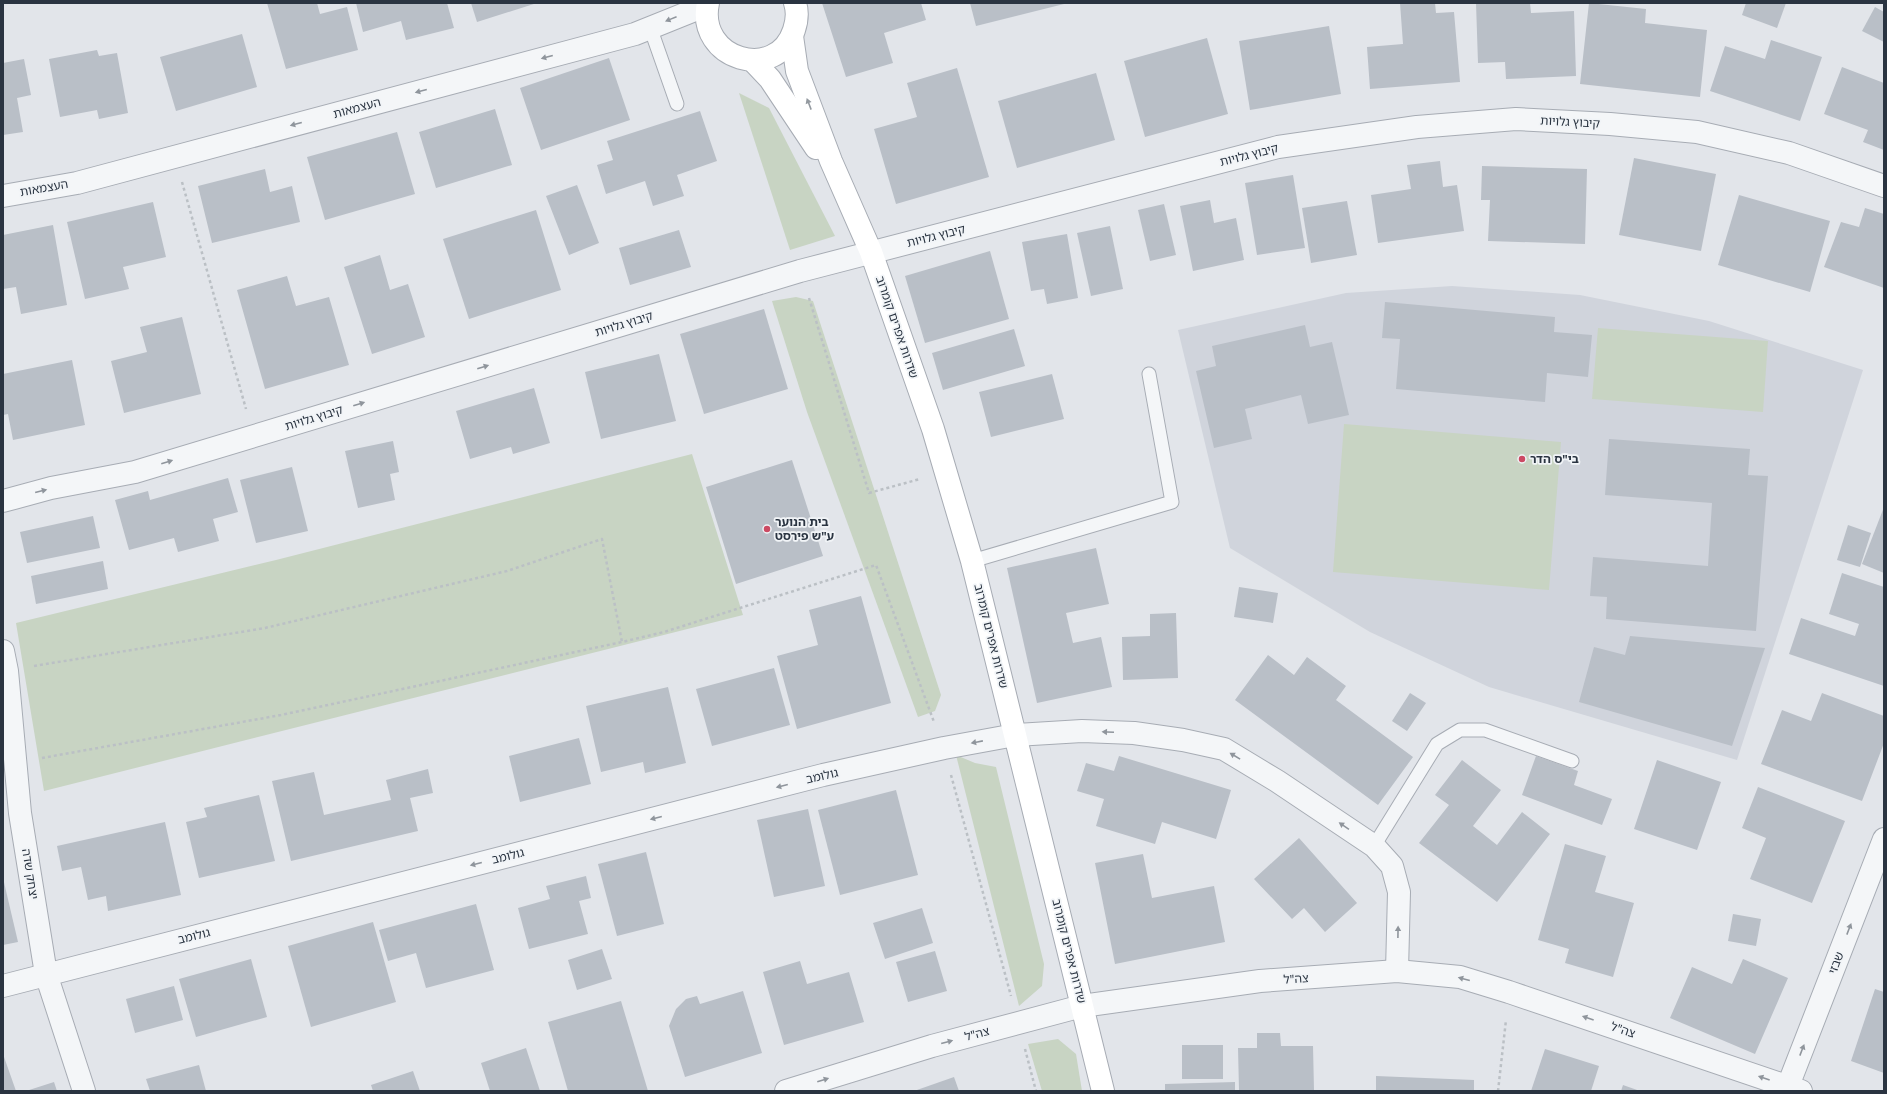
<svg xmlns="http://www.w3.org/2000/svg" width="1887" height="1094" font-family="Mulish,'Noto Sans Hebrew',sans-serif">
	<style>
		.built { fill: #d0d4dc }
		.green { fill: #c8d4c3 }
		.building { fill: #b9bfc7 }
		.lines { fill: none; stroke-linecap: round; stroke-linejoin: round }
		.lane-casing { stroke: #a7acb4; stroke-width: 15 }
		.street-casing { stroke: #a7acb4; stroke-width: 24 }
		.secondary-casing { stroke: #a7acb4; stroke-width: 24 }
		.path { stroke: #bbc0c5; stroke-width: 2.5; stroke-dasharray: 3 3; stroke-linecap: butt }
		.lane { stroke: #f4f6f8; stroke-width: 13 }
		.street { stroke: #f4f6f8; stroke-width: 22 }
		.secondary { stroke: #fff; stroke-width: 22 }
		.oneway { fill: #8f959c }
		.oneway2 { fill: #949aa0 }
		.poi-dot { fill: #cc4a63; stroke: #f1f4f7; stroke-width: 1.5 }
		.labels { text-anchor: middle; stroke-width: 3.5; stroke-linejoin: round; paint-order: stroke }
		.street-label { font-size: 12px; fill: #2a3441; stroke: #f1f4f7 }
		.poi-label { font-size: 12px; font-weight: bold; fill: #2a3441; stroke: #f1f4f7; text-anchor: start }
	</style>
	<rect width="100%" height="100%" fill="#e2e5ea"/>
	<!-- built -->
	<path class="built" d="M1452,286L1580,295L1709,321L1863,370L1737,760L1489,687L1370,632L1230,548L1178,330L1346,293Z"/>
	<!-- green -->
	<g class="green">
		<path d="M739,93L769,108L835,236L790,250Z"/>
		<path d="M796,297L813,301L941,695L935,711L918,717L807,412L772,301Z"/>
		<path d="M1598,328L1768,341L1763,412L1592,399Z"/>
		<path d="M1344,424L1561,442L1549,590L1333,572Z"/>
		<path d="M692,454L743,615L44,791L16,623L276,560Z"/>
		<path d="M956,755L975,763L996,767L1044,964L1042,986L1019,1006Z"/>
		<path d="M1058,1039L1076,1054L1082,1091H1042L1028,1044Z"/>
	</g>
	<!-- building -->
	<g class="building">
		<path d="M267,3H317L320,14L347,7L358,50L286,69Z"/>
		<path d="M356,3H447L454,28L406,40L401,21L363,32Z"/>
		<path d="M471,3H537L477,22Z"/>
		<path d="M822,3H921L926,20L884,33L893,63L846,77Z"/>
		<path d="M970,3H1064V4L976,26Z"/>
		<path d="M1400,3H1435L1436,13L1454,12L1460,82L1370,89L1367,47L1403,44Z"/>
		<path d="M1476,3H1530L1531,13L1574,11L1576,76L1506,79L1505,62L1478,63Z"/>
		<path d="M1589,3L1646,9L1645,23L1707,30L1700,97L1580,84Z"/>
		<path d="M1746,3H1786L1777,28L1742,15Z"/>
		<path d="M1875,7L1884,12V42L1862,31Z"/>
		<path d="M1329,26L1341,94L1250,110L1239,41Z"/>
		<path d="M242,34L257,87L176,111L160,57Z"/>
		<path d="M1207,38L1228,114L1145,137L1124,61Z"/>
		<path d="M1771,40L1822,57L1800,121L1710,91L1725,46L1765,59Z"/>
		<path d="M97,50L99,56L117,53L128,113L99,119L97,110L60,117L49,59Z"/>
		<path d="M609,58L630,120L541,150L520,88Z"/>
		<path d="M24,59L31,95L17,98L23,132L3,135V63Z"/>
		<path d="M1842,67L1884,83V150L1863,142L1868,130L1824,114Z"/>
		<path d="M957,68L989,177L896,204L874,129L917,117L907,83Z"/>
		<path d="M1096,73L1115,140L1017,168L998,101Z"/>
		<path d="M495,109L512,165L436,188L419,132Z"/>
		<path d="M700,111L717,161L677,175L684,196L653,206L645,181L606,194L597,165L613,160L607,141Z"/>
		<path d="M397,132L415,194L325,220L307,157Z"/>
		<path d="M1634,158L1716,174L1701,251L1619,235Z"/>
		<path d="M1440,161L1443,187L1457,185L1464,231L1378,243L1371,195L1411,189L1407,165Z"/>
		<path d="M1482,166L1587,169L1585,244L1488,241L1490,200H1481Z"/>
		<path d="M265,169L270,192L292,186L300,222L212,243L198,186Z"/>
		<path d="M1293,175L1305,248L1257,255L1245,183Z"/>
		<path d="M577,185L599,243L569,255L546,196Z"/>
		<path d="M1739,195L1830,221L1810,292L1718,265Z"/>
		<path d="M1210,200L1214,223L1236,218L1244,260L1193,271L1180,206Z"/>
		<path d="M1347,201L1357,255L1311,263L1302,208Z"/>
		<path d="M153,202L166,257L123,267L129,289L85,299L67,222Z"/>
		<path d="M1164,204L1176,255L1150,261L1138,210Z"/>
		<path d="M1865,208L1884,214V288L1824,267L1841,222L1859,227Z"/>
		<path d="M536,210L561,290L469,319L443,239Z"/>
		<path d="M53,225L67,305L21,314L16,287L3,289V235Z"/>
		<path d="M1110,226L1123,289L1091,296L1077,233Z"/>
		<path d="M679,230L691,267L630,285L619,248Z"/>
		<path d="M1067,234L1078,298L1047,304L1044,289L1031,291L1022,242Z"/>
		<path d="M990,251L1009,319L925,343L905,276Z"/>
		<path d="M380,255L390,290L408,284L425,337L372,354L344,267Z"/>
		<path d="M287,276L296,306L329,297L349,365L265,389L237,290Z"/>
		<path d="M1385,302L1555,317L1554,332L1592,335L1588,377L1547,373L1545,402L1396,389L1400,339L1382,338Z"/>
		<path d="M764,309L788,389L704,414L680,334Z"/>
		<path d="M182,317L201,394L124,413L111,361L147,352L140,327Z"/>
		<path d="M1305,325L1310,347L1332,342L1349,415L1308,424L1301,395L1245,409L1252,439L1214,448L1196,371L1216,366L1212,346Z"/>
		<path d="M1014,329L1025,366L943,390L932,353Z"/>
		<path d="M659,354L676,421L601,439L585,372Z"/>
		<path d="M72,360L85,425L13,440L8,414L3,415V374Z"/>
		<path d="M1052,374L1064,419L991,437L979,392Z"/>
		<path d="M534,388L550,443L513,454L511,447L470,459L456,411Z"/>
		<path d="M1609,439L1750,449L1748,475L1768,476L1756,631L1606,619L1607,597L1590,596L1593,557L1708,566L1712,503L1605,495Z"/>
		<path d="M393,441L399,472L390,474L395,500L358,508L345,451Z"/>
		<path d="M792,460L823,556L736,584L706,487Z"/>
		<path d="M292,467L308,531L256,543L240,480Z"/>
		<path d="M228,478L238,512L213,519L219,541L178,552L174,538L129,550L115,500L148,491L150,500Z"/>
		<path d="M1884,507V573L1862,564Z"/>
		<path d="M93,516L100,548L27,563L20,532Z"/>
		<path d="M1848,525L1871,533L1860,567L1837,560Z"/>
		<path d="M1096,548L1109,604L1066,613L1073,643L1101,637L1112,687L1037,703L1007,568Z"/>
		<path d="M103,561L108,589L36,604L31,576Z"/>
		<path d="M1842,573L1884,587V686L1789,654L1801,618L1855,636L1859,624L1829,614Z"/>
		<path d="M1239,587L1278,593L1273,623L1234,617Z"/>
		<path d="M861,596L891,703L797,729L777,656L818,645L809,610Z"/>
		<path d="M1176,613L1178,678L1123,680L1122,637L1150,636V614Z"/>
		<path d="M1630,636L1765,648L1732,746L1579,702L1594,647L1625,655Z"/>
		<path d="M1268,655L1294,675L1307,657L1346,686L1336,700L1413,757L1378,805L1235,700Z"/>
		<path d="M774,668L790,725L712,746L696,689Z"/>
		<path d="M668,687L686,763L645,773L643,762L601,772L586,706Z"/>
		<path d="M1410,693L1426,703L1407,731L1392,721Z"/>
		<path d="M1822,693L1884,716V743L1862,801L1761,764L1782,710L1811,721Z"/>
		<path d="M579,738L591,784L520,802L509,756Z"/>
		<path d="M1119,756L1231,790L1216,839L1162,822L1155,844L1096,826L1104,799L1077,791L1086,763L1114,771Z"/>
		<path d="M1536,756L1578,771L1574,785L1612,799L1602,825L1522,795Z"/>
		<path d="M1462,760L1501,790L1473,826L1497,845L1522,812L1550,834L1497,902L1419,843L1449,805L1435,795Z"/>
		<path d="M1657,760L1721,782L1697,850L1634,829Z"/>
		<path d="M428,769L433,793L410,798L418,831L291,861L272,781L314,772L324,815L391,800L386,780Z"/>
		<path d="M1758,787L1845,821L1812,903L1750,879L1766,838L1742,828Z"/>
		<path d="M896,790L918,875L840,895L818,810Z"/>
		<path d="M259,795L275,861L199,878L186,822L207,817L204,808Z"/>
		<path d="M808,809L825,886L774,897L757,820Z"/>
		<path d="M165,822L181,895L108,911L106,896L88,900L81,867L62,871L57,846Z"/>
		<path d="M1299,838L1357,903L1325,932L1304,908L1292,919L1254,879Z"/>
		<path d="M1565,844L1606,856L1595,892L1634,903L1613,977L1565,963L1569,949L1538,940Z"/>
		<path d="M646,852L664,924L617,936L598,864Z"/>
		<path d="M1143,854L1152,898L1214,886L1225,942L1115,964L1095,863Z"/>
		<path d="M586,876L591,898L579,901L588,934L529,949L518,908L550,899L546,886Z"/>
		<path d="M3,878L18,942L3,945Z"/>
		<path d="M476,904L494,970L426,988L416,953L388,961L379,930Z"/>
		<path d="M922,908L933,943L885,959L873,923Z"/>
		<path d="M1733,914L1761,919L1756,946L1728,941Z"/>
		<path d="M373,922L396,1002L311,1027L288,946Z"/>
		<path d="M602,949L612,979L577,990L568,960Z"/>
		<path d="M935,951L947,991L908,1002L896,962Z"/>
		<path d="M251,959L267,1017L196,1037L179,979Z"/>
		<path d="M1743,959L1788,978L1755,1054L1670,1018L1692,967L1732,984Z"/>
		<path d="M800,961L807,984L849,972L864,1022L784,1045L763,972Z"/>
		<path d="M174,986L183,1020L135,1033L126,999Z"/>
		<path d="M1875,989L1884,992V1073L1851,1061Z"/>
		<path d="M743,991L762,1053L685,1077L669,1026L676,1009L686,999L697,996L700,1004Z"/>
		<path d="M621,1001L648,1091H568L548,1022Z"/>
		<path d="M1257,1033H1280L1281,1046H1313L1314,1090H1239L1238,1048H1257Z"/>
		<rect x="1182" y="1045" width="41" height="34"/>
		<path d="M526,1048L540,1091H490L481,1063Z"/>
		<path d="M1545,1049L1599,1066L1591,1091H1531Z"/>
		<path d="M3,1054L16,1091H3Z"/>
		<path d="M199,1065L206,1091H150L146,1079Z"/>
		<path d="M413,1071L420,1091H373L371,1085Z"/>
		<path d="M1376,1076L1474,1080V1091H1376Z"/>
		<path d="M954,1077L959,1091H914Z"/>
		<path d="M54,1082L57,1091H26Z"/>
		<path d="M1235,1082V1091H1165V1084Z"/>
		<path d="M1623,1085L1640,1091H1621Z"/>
	</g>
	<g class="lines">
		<!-- lane casing -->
		<g class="lane-casing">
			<g id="lane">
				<path d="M650,27L677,104"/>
				<path d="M972,561L1172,502L1149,374"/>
				<path d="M1374,846L1437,744L1460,730H1485L1572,761"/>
			</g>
		</g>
		<!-- street casing -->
		<g class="street-casing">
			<g id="street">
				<path d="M3,196L77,183L635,34L707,5"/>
				<path d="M3,501L51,488L135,472L800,271L1278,147L1417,127L1516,119L1610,124L1697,132L1789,153L1884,186"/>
				<path d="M3,651L7,671L20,813L46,974L84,1091"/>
				<path d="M3,986L823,775L944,748L1015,735L1082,731L1134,733L1183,740L1224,749L1277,781L1374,846L1392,866L1399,892L1397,971"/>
				<path d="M1788,1086L1884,839"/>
				<path d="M786,1091L932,1046L1082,1006L1260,981L1397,971L1460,977L1509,992L1801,1091"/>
			</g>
		</g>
		<!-- secondary casing -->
		<g class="secondary-casing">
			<g id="secondary">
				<path d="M708,3C696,60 777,83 794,30C797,21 798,12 795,3"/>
				<path d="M792,36L797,71L831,161L871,252L933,429L972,561L1103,1091"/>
				<path d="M753,61L770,79L816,148"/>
			</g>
		</g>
		<!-- path -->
		<g class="path">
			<path d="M182,182L246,409"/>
			<path d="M809,298L869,493L920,479"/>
			<path d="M34,666L265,628L507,571L602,539L622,642"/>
			<path d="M42,758L281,715L622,642L664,632L876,565L934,722"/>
			<path d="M951,775L1011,996"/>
			<path d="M1025,1049L1036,1091"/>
			<path d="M1498,1091L1506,1020"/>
		</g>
		<!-- lane -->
		<use href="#lane" class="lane"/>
		<!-- street -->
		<use href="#street" class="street"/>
		<!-- secondary -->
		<use href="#secondary" class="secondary"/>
	</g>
	<!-- one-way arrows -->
	<defs><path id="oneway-solid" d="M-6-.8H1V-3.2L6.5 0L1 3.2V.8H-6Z"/></defs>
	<g class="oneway">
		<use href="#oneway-solid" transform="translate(671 19) rotate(158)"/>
		<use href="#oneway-solid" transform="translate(547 57) rotate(165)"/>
		<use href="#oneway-solid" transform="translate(421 91) rotate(165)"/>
		<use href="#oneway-solid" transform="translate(296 124) rotate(165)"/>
		<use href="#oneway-solid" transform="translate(483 367) rotate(-17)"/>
		<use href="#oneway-solid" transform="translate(359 404) rotate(-17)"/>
		<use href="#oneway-solid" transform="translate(167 462) rotate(-17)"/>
		<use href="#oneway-solid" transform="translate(41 491) rotate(-14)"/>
		<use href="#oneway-solid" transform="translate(1108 732) rotate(-178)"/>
		<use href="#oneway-solid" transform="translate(977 742) rotate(169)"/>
		<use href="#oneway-solid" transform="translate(1235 756) rotate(-149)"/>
		<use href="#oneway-solid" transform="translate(782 786) rotate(166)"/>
		<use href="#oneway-solid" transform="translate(656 818) rotate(166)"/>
		<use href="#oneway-solid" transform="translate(1344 826) rotate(-146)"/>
		<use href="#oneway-solid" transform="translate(476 864) rotate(166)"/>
		<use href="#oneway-solid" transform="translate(1849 929) rotate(-69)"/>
		<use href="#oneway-solid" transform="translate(1398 932) rotate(-89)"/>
		<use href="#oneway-solid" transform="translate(1464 979) rotate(-165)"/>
		<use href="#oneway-solid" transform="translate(1588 1018) rotate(-161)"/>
		<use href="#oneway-solid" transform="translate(947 1042) rotate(-15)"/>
		<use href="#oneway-solid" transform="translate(1802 1050) rotate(-69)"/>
		<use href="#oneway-solid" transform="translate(1764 1078) rotate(-161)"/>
		<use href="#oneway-solid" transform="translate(823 1080) rotate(-17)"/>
	</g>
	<use class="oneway2" href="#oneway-solid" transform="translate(809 104) rotate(-111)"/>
	<!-- markers -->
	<g class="poi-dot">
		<circle cx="1522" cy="459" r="4"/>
		<circle cx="767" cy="529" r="4"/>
	</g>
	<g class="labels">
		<!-- street labels -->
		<g class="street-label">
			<text transform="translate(357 108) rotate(-15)" y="4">העצמאות</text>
			<text transform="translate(1570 122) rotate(3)" y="4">קיבוץ גלויות</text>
			<text transform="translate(1249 155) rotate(-14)" y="4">קיבוץ גלויות</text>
			<text transform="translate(44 188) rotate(-10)" y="4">העצמאות</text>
			<text transform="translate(936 236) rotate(-14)" y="4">קיבוץ גלויות</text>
			<text transform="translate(624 324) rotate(-17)" y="4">קיבוץ גלויות</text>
			<text transform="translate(897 327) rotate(71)" y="4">שדרות אפרים קומרוב</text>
			<text transform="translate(314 418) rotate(-17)" y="4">קיבוץ גלויות</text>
			<text transform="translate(991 636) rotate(76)" y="4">שדרות אפרים קומרוב</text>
			<text transform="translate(822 776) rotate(-13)" y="4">גולומב</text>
			<text transform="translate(508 856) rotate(-14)" y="4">גולומב</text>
			<text transform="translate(30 874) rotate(81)" y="4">יצחק שדה</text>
			<text transform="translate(194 936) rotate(-14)" y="4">גולומב</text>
			<text transform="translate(1069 951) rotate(76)" y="4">שדרות אפרים קומרוב</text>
			<text transform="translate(1836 963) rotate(-69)" y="4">שבזי</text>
			<text transform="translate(1296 979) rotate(-4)" y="4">צה"ל</text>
			<text transform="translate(1623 1030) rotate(19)" y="4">צה"ל</text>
			<text transform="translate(977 1034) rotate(-15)" y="4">צה"ל</text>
		</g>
		<!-- poi labels -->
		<g class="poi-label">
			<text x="1530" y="463">בי"ס הדר</text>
			<text x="775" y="526">בית הנוער<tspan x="775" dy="14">ע"ש פירסט</tspan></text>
		</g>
	</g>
	<!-- border -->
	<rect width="1887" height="1094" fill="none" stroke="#2a3441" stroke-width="8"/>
</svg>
